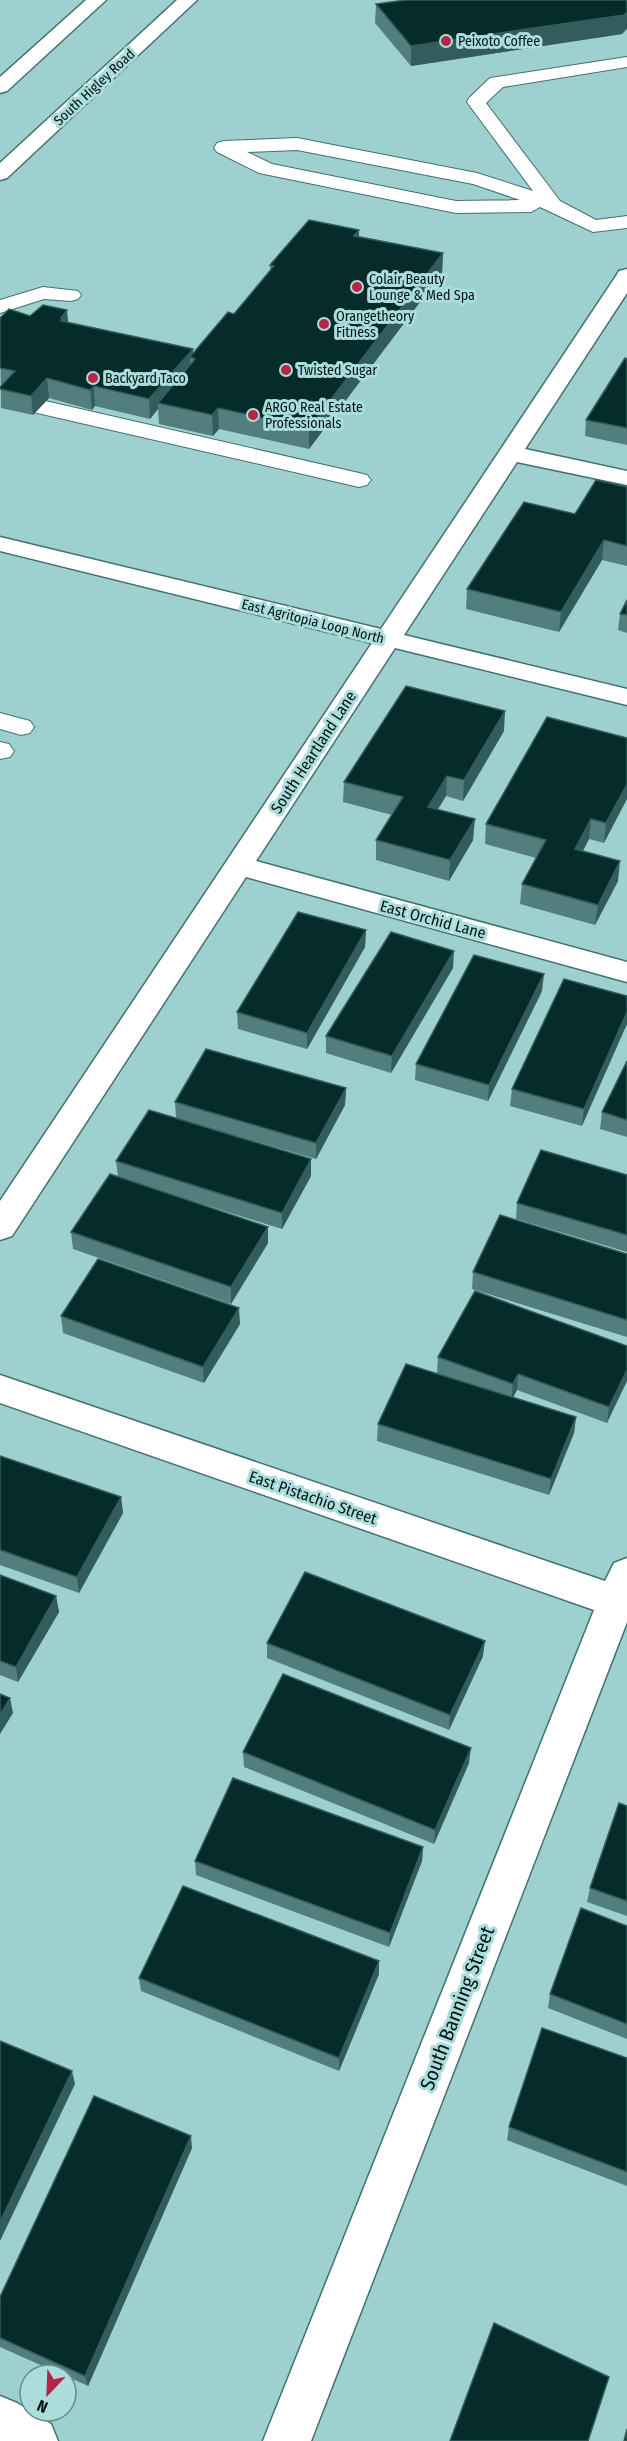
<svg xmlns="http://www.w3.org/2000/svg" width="627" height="2441" font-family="'Fira Sans Condensed',sans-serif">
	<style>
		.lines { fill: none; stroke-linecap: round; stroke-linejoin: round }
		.lane-casing { stroke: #417170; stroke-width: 2 }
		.street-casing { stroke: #417170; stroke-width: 3 }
		.secondary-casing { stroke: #417170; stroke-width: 3 }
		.lane { fill: #fff; fill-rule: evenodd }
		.street { fill: #fff; fill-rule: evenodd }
		.secondary { fill: #fff; fill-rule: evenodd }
		.wall { fill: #527e7d }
		.shaded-wall { fill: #335d5c }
		.building { fill: #052c2b; stroke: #335d5c; stroke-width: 1.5 }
		.poi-dot { fill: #b62545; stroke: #abdddc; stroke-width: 2 }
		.labels { text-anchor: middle; stroke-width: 6; stroke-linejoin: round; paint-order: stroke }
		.far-poi-label { font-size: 14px; fill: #031515; stroke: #abdddc; text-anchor: start }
		.far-street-label { font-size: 14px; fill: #031515; stroke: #abdddc }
		.street-label { font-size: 16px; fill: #031515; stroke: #abdddc }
		.near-street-label { font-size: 20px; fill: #031515; stroke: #abdddc }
	</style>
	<rect width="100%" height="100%" fill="#9ed0cf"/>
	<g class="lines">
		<!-- lane casing -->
		<g class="lane-casing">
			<g id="lane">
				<path d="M627,57V67L503,87L486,103L560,201L596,220L627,216V228L593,232L540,207L531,212L456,213L259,173L217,152L214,148L217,143L224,141L297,138L477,173L533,191L467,102L469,98L490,78ZM297,150L473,184L520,200L456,201L272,164L247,152Z"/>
				<path d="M43,287L78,291L81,295L78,299L71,301L44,299L0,313V300Z"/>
				<path d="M41,400L359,473L367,475L371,480L367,485L359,487L33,412L30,407L33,402Z"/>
				<path d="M0,713L30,721L34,727L30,733L21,735L0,729Z"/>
				<path d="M0,742L9,744L14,751L10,757L0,759Z"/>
			</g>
		</g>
		<!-- street casing -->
		<g class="street-casing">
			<g id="street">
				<path d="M627,269V293L525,449L627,471V485L517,462L404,635L627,689V705L395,648L256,861L627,962V982L246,877L12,1236L0,1240V1201L372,643L0,551V537L381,629L616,276L619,271Z"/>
				<path d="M0,1375L605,1581L614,1563L627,1558V1622L311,2441H263L594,1610L0,1403Z"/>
				<path d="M0,2396L17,2403L51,2424L58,2441H0Z"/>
			</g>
		</g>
		<!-- secondary casing -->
		<g class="secondary-casing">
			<g id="secondary">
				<path d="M86,0H106L7,91L0,93V77Z"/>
				<path d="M177,0H197L7,178L0,180V163Z"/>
			</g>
		</g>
		<!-- lane -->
		<use href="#lane" class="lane"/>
		<!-- street -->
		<use href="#street" class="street"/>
		<!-- secondary -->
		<use href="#secondary" class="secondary"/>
	</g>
	<!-- wall -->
	<g class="wall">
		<path d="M376,4L622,34L411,66L375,23Z"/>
		<path d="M359,236L443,253L442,273L309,449L219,429L213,436L159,424L158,409L150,419L95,406L92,410L49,398L33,415L1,408L0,318L30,316L68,322L193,349V354L234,314L270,271V265Z"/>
		<path d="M627,359V445L585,436L586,420Z"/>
		<path d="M627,487V566L602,560L559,632L466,609L467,589L575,514Z"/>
		<path d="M627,600V633L618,630L620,614Z"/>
		<path d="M504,731L463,801L446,796L438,809L473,840L449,881L376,860V840L392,815L343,802L344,782Z"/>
		<path d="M627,738L604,843L589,839L583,851L618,881L595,925L520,904L522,884L536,858L485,844L486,824Z"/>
		<path d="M366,930L365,947L307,1049L238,1029L237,1012Z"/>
		<path d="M453,968L391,1073L326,1053V1036Z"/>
		<path d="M542,991L488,1101L415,1080L416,1064Z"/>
		<path d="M627,996L582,1126L510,1106L512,1089Z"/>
		<path d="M627,1061V1137L600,1129L602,1112Z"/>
		<path d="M346,1088L345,1105L316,1159L203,1126L311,1176L282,1229L186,1199L268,1227V1243L231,1304L73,1249L71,1232L118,1177L116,1161L176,1118L175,1102Z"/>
		<path d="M627,1175V1252L516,1219L517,1203Z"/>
		<path d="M627,1254V1337L472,1289L473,1272Z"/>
		<path d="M61,1316L240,1324L204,1383L63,1333Z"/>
		<path d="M627,1346L607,1423L517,1390L513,1397L576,1417L574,1433L549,1495L377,1441L378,1424L450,1378L437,1373L438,1357Z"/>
		<path d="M0,1456L121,1497L123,1513L79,1593L0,1565Z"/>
		<path d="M0,1575L56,1596L59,1612L18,1682L0,1675Z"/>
		<path d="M267,1643L483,1656L449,1730L267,1658Z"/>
		<path d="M243,1752L469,1763L434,1844L244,1767Z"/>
		<path d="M627,1806V1916L587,1902L590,1888Z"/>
		<path d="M423,1847L422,1861L389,1947L196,1875L195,1861Z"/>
		<path d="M627,1926V2039L548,2008L550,1994Z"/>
		<path d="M379,1974L339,2071L141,1991L139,1978Z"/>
		<path d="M627,2058V2186L507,2140L509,2127Z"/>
		<path d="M192,2148L88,2386L66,2376V2375H63L0,2347V2297Z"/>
	</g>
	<!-- shaded-wall -->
	<g class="shaded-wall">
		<path d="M627,12V29L622,34L411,66V46Z"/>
		<path d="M359,230V250L354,236Z"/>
		<path d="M443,253L442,273L309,449V428Z"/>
		<path d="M67,310L69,330L65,334L61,318Z"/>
		<path d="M193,349V358L190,357V372L158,403V409L150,419L149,399Z"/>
		<path d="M47,378L49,398L33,415L31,396Z"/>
		<path d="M94,386L95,406L92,410L90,390Z"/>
		<path d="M218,408L219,429L213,436L212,415Z"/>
		<path d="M604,540L602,560L559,632L561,612Z"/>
		<path d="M505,711L504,731L463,801L464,780Z"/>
		<path d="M447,776L446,796L427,827L428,807Z"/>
		<path d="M627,784V799L604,843L606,823Z"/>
		<path d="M475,819L473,840L449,881L450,860Z"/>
		<path d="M591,819L589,839L573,869L575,849Z"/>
		<path d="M620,861L618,881L595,925L598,905Z"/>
		<path d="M366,930L365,947L307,1049V1033Z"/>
		<path d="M454,951L453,968L391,1073L392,1056Z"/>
		<path d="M544,974L542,991L488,1101L489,1085Z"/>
		<path d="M627,1012V1024L582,1126L584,1109Z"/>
		<path d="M346,1088L345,1105L316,1159V1143Z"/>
		<path d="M311,1159V1176L282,1229V1213Z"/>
		<path d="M268,1227V1243L231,1304V1287Z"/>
		<path d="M239,1308L240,1324L204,1383L203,1367Z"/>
		<path d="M627,1370V1381L607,1423L609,1407Z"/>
		<path d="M518,1374L517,1390L511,1401L513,1384Z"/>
		<path d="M576,1417L574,1433L549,1495L551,1479Z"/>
		<path d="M121,1497L123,1513L79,1593L77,1577Z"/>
		<path d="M56,1596L59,1612L18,1682L16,1667Z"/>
		<path d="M485,1641L483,1656L449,1730L450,1715Z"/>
		<path d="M10,1698L13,1713L0,1734V1715Z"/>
		<path d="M471,1748L469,1763L434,1844L435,1830Z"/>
		<path d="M423,1847L422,1861L389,1947L390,1933Z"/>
		<path d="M379,1961V1974L339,2071V2058Z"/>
		<path d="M72,2071L75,2084L0,2241V2222Z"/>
		<path d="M191,2136L192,2148L88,2386L85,2376Z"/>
	</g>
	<!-- building -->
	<g class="building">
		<path d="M406,0H627V12L624,15L411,46L376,4Z"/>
		<path d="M309,220L359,230L354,236L443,253L309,428L218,408L212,415L158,403L195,359L190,357L228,312L234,314L274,266L270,265Z"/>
		<path d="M43,305L67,310L61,318H63L61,321L193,349L149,399L94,386L90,390L47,378L31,396L0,389V387L15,371L0,368V318L9,309L30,316Z"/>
		<path d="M625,358L627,359V428L586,420Z"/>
		<path d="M596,480L627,487V546L604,540L561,612L467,589L524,502L575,514Z"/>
		<path d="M627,600V615L620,614Z"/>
		<path d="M406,686L505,711L464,780L447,776L428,807L475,819L450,860L376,840L403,797L344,782Z"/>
		<path d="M547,717L627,738V784L606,823L591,819L575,849L620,861L598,905L522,884L546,840L486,824Z"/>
		<path d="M298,912L366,930L307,1033L237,1012Z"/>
		<path d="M391,932L454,951L392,1056L326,1036Z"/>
		<path d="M474,955L544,974L489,1085L416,1064Z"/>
		<path d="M564,979L627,996V1012L584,1109L512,1089Z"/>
		<path d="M206,1049L346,1088L316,1143L175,1102Z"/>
		<path d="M627,1061V1120L602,1112Z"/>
		<path d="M149,1110L311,1159L282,1213L116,1161Z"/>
		<path d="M541,1150L627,1175V1235L517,1203Z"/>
		<path d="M110,1174L268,1227L231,1287L71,1232Z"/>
		<path d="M500,1215L627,1254V1320L473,1272Z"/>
		<path d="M98,1259L239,1308L203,1367L61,1316Z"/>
		<path d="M475,1291L627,1346V1370L609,1407L518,1374L513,1384L438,1357Z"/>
		<path d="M406,1364L576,1417L551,1479L378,1424Z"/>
		<path d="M0,1456L121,1497L77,1577L0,1550Z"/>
		<path d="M305,1572L485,1641L450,1715L267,1643Z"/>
		<path d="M0,1575L56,1596L16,1667L0,1661Z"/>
		<path d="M283,1674L471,1748L435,1830L243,1752Z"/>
		<path d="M0,1694L10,1698L0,1715Z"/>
		<path d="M233,1778L423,1847L390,1933L195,1861Z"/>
		<path d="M619,1803L627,1806V1901L590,1888Z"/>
		<path d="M183,1886L379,1961L339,2058L139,1978Z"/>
		<path d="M581,1908L627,1926V2024L550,1994Z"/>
		<path d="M542,2028L627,2058V2172L509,2127Z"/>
		<path d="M0,2041L72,2071L0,2222Z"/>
		<path d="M94,2096L191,2136L85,2376L0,2338V2297Z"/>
		<path d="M494,2323L609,2377L588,2441H450Z"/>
		<path d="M627,2429V2441H624Z"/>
	</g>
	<!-- markers -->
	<g class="poi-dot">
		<circle cx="446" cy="41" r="6"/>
		<circle cx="357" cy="287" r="6"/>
		<circle cx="324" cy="324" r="6"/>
		<circle cx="286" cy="370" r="6"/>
		<circle cx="93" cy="378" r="6"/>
		<circle cx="253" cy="415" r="6"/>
	</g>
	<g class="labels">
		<!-- far-poi labels -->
		<g class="far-poi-label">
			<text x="458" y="46">Peixoto Coffee</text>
			<text x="369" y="284">Colair Beauty<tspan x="369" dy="16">Lounge &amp; Med Spa</tspan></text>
			<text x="336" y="321">Orangetheory<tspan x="336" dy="16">Fitness</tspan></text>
			<text x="298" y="375">Twisted Sugar</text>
			<text x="105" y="383">Backyard Taco</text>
			<text x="265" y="412">ARGO Real Estate<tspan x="265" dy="16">Professionals</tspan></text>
		</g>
		<!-- far-street labels -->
		<g class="far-street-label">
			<text transform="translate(94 87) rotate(-43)" y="5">South Higley Road</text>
			<text transform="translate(313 621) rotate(14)" y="5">East Agritopia Loop North</text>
		</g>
		<!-- street labels -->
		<g class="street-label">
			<text transform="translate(313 752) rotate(-57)" y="6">South Heartland Lane</text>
			<text transform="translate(433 919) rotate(15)" y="6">East Orchid Lane</text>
			<text transform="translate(313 1497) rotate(19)" y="6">East Pistachio Street</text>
		</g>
		<!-- near-street labels -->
		<g class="near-street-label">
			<text transform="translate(457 2008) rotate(-69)" y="7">South Banning Street</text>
		</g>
	</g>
	<!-- north arrow -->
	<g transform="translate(48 2393) rotate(203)"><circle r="28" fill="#abdddc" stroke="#688d8c" stroke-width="1.5"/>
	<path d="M0-4.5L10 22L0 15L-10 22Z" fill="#b62545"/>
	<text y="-9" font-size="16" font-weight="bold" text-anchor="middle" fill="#031515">N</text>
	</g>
</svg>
